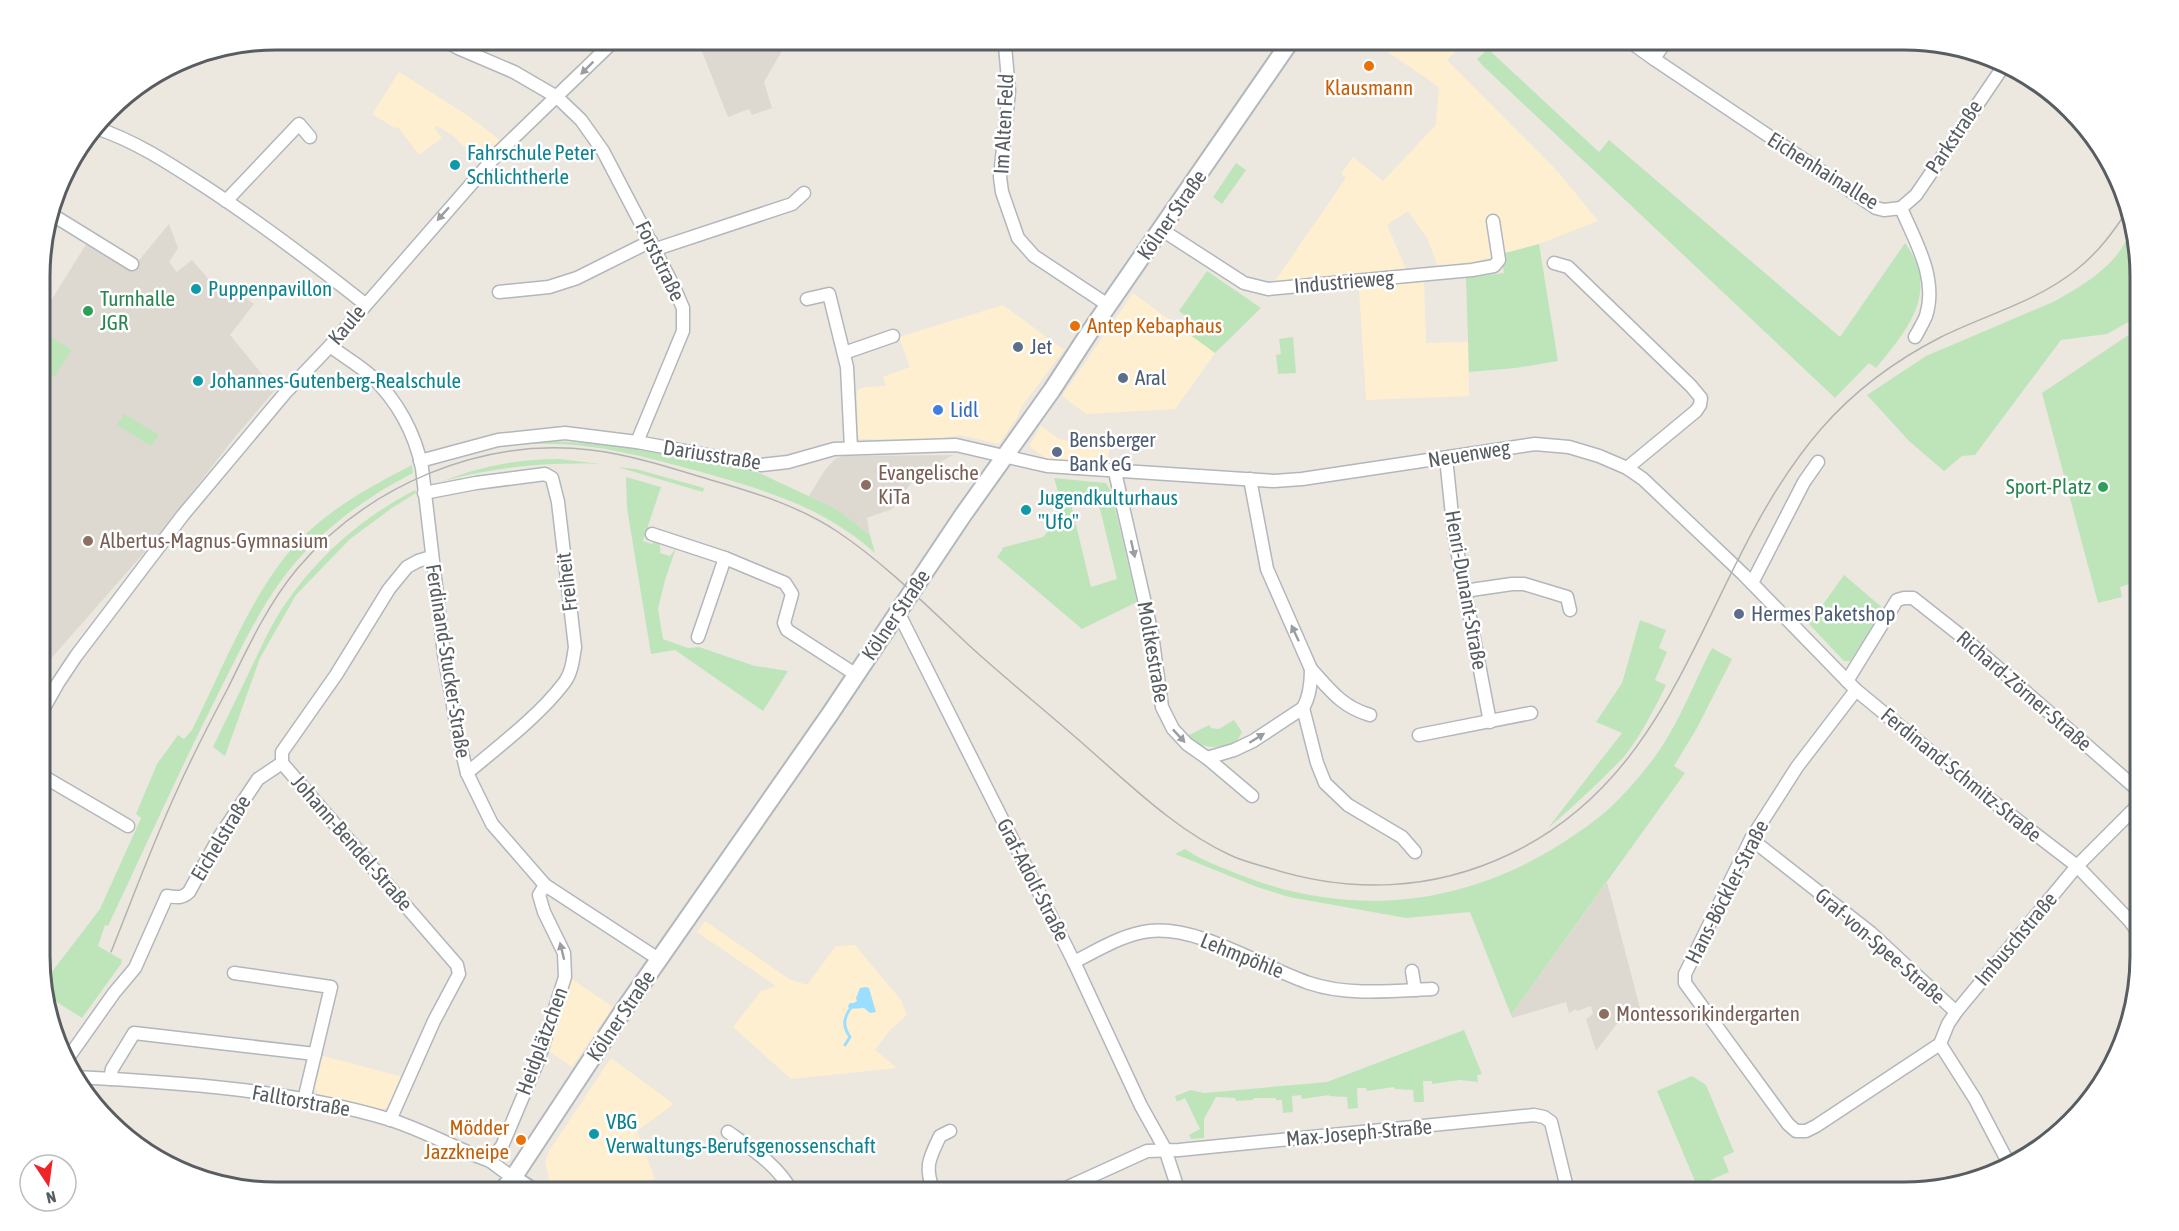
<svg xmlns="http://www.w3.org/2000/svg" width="2179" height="1231" font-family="'Asap Condensed',sans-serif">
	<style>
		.commercial { fill: #ffefd1 }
		.education { fill: #ded9d0 }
		.green { fill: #bee5ba; fill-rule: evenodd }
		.water { fill: #9cdeff }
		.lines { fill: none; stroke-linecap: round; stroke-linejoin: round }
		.stream { stroke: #9cdeff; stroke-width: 3 }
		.street-casing { stroke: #b2b7bb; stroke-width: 15 }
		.secondary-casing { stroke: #b3b8bd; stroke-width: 20 }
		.street { stroke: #fff; stroke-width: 12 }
		.secondary { stroke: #fff; stroke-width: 16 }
		.tram { stroke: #b1b2b2; stroke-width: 1.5 }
		.oneway { fill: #9b9ea0 }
		.food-dot { fill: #e8710a; stroke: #fff; stroke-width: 2 }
		.culture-dot { fill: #0f9aa8; stroke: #fff; stroke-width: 2 }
		.leisure-dot { fill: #2e9e5b; stroke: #fff; stroke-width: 2 }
		.service-dot { fill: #5c6f8a; stroke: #fff; stroke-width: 2 }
		.shop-dot { fill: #3f7fe0; stroke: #fff; stroke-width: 2 }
		.education-dot { fill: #8d6e63; stroke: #fff; stroke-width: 2 }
		.labels { text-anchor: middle; stroke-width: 5; stroke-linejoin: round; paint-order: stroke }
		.food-label { font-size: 21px; fill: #c56008; stroke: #fff }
		.street-label { font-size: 21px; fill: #585d61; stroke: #fff }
		.culture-label { font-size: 21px; fill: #0d838f; stroke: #fff; text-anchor: start }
		.leisure-label { font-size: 21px; fill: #27864d; stroke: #fff; text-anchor: start }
		.service-label { font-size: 21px; fill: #4e5e75; stroke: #fff; text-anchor: start }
		.shop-label { font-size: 21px; fill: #366cbe; stroke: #fff; text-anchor: start }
		.education-label { font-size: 21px; fill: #785e54; stroke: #fff; text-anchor: start }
		.rim { fill: none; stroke: #585d61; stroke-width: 3 }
	</style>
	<rect width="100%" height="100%" fill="#ece8df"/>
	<!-- commercial -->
	<g class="commercial">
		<path d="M1369,39H1445L1455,52L1447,60L1559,173L1598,221L1539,244L1467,264L1438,266L1427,238L1408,211L1387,225L1406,269L1275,281L1346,178L1341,174L1353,157L1383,181L1436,125L1439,87Z"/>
		<path d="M399,72L470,117L500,140L480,162L452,135L437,126L434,128L442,138L419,155L398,127L395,128L372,114Z"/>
		<path d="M1424,281L1426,343L1468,342L1469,396L1366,400L1359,288Z"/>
		<path d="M1133,293L1215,353L1175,409L1086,414L1062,396Z"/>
		<path d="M1003,305L1064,350L1022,406L1018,416L999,444L960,435L929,440L858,439L857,390L866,387L886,386L883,377L910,367L899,337Z"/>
		<path d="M1041,426L1059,439L1075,443L1109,446L1108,464L1048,460L1029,446Z"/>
		<path d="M705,921L789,979L807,985L836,946L855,945L901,1000L907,1015L890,1030L875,1050L897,1068L791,1079L733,1027L761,991L776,986L697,932Z"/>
		<path d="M569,977L613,1007L572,1067L547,1050Z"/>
		<path d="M323,1056L403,1077L389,1107L379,1110L318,1095L315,1086Z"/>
		<path d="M611,1058L674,1104L637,1131L655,1179L639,1181L635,1192H558L549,1180L545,1162L549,1151Z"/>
	</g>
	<!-- education -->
	<g class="education">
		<path d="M697,39H805L782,51L764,82L772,108L752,115L749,109L728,117Z"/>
		<path d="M169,224L178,248L169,262L177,272L192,260L217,289L225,283L254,304L230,335L275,390L235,437L151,545L41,670V317L88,241L135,265Z"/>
		<path d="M953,455L916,476L892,509L867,518L870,535L850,519L809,496L825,470L835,459L843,456Z"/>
		<path d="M1607,882L1641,1012L1616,1025L1596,1051L1586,1019L1593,1014L1591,1006L1577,1011L1576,1009L1569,1013L1566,1002L1512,1018L1511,1015Z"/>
	</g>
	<!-- green -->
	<g class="green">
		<path d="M1488,49L1599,152L1609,140L1840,337L1905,243C1941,292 1907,330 1876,368L1869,363L1835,398L1482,65L1477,59Z"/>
		<path d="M1236,163L1246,170L1222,204L1213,197Z"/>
		<path d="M2133,229L2139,260V316L2107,334L2061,340L1975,455L1962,456L1944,471L1909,441L1867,395L1926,356L2053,302C2075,290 2099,276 2115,257C2122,249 2127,238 2133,229Z"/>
		<path d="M1539,244L1558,361L1516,368L1469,372L1466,278L1504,273L1501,254Z"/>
		<path d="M1207,271L1261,308L1215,353L1189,334L1196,324L1179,311Z"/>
		<path d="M2139,328V581L2120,587L2122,597L2098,603L2042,393Z"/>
		<path d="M43,332L72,350L54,377L41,370V336Z"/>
		<path d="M1293,337L1296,373L1278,374L1276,355L1281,354L1279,339Z"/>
		<path d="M124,414L159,435L151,446L117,425Z"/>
		<path d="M551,441L591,443L629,448L755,471L832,507L850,519L870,535L875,553C822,506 764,490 698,471C635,454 581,439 514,445Z"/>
		<path d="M559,459L601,464C547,462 496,467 443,481C481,466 518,459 559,459Z"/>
		<path d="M412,465L413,473C368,496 328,525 295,563C262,602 242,647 219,692C180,769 145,848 108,926L105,925L98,946L122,960L121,964L82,1018L44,994L41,986L100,909L141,818L136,814L157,764L178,735L184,739L192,730C224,667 255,581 308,532C338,504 375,484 412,465Z"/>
		<path d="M617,467L636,469L704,488L703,492Z"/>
		<path d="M626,477L661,487L643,541L652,544L654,539C660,542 661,546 660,553L670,556L676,548L665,580L658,609L663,639L688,648L699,647L755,666L788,671L763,711L675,650L651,654L627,508Z"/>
		<path d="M1054,478L1106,483L1111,491L1137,602L1082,629L997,557L1003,549L1001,548L1043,537L1064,513ZM1092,495L1100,509L1117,579L1091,587L1071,504Z"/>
		<path d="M415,490L416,493L392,508L350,539L296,595L260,658L225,756L213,747C226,719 240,692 253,664C261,648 268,631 278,615C312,561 359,519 415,490Z"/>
		<path d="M1844,575L1884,609L1850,661H1844L1809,624Z"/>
		<path d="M1640,620L1666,630L1659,648L1667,652L1655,680L1666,685C1656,706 1636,745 1620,761C1597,784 1573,807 1548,828L1622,733L1596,722L1622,683Z"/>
		<path d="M1712,648L1732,659L1697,728L1674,766L1685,773L1511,1015L1470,912L1406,918L1289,897L1257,887L1175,854L1185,849C1203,861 1223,868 1243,876C1349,917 1458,907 1556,847C1579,832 1601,818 1620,798C1639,778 1657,756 1670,733C1686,706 1697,676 1712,648Z"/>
		<path d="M1234,720L1242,732L1237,741C1219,750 1201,749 1187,736L1209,725L1211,728L1219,729Z"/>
		<path d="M1464,1030L1482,1074L1477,1075L1478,1082L1460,1080L1432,1084V1081H1423L1424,1102H1414L1413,1090L1395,1089L1394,1087L1367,1091L1366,1088H1357L1358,1108L1348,1109L1347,1097L1329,1096V1095L1302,1099L1301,1095L1292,1096L1293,1112L1283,1113L1282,1100H1276V1098H1254L1253,1100L1236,1101L1235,1098L1216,1097L1204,1119V1138L1191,1139L1189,1135L1200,1129L1185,1098L1177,1102L1175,1096L1191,1090L1204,1093L1327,1082Z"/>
		<path d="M1692,1076L1706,1085L1734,1152L1723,1157L1729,1172L1697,1186L1657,1091Z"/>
	</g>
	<!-- water -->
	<path class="water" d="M866,987L869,988L876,1012L870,1013L864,1008L849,1009L848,1006L850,1003H854L857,1001L856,998L860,988Z"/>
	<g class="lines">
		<!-- stream -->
		<path class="stream" d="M845,1045L850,1037C843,1027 843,1019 850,1009"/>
		<!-- street casing -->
		<g class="street-casing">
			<g id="street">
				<path d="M442,39L458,48L514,72L557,97L581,120L603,151L673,285L683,308V331L637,442"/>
				<path d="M1003,39L1005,46L1009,91L1000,177L1002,192L1018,238L1034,256L1108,305"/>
				<path d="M1626,39L1654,59"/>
				<path d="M1667,39L1654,59L1876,208L1884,210L1901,208C1915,241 1938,278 1926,316C1923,323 1919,330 1915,337"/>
				<path d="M96,128C135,141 167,162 201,184C258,221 312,262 365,304"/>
				<path d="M226,201L299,124L310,137"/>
				<path d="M1901,208L1916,195L2005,64"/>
				<path d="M51,214L132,264"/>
				<path d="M1162,230L1244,283L1268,289L1472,270L1494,266L1499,260L1493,221"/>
				<path d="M656,249L792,204L804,193"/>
				<path d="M1554,263L1568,267L1691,386L1701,398L1700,405L1696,411L1627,468"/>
				<path d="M499,292L549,287L577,278L651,241"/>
				<path d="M807,299L829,294L847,367L851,448"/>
				<path d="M330,346C343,356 359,365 371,376C397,400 415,433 422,468L444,654L459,740L467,773L492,824L545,885L660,960"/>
				<path d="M844,353L893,336"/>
				<path d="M1446,458L1454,534L1490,722"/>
				<path d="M420,461L498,440L565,433L637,442L761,465L788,462L834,449L956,445L1047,466L1274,481L1302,479L1535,444L1569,447L1599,456L1627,468L1643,479L1743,574L1856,690L1965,780L2077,866L2129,920L2140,935"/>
				<path d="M1115,472L1152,634L1162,707L1173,729L1187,744L1207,758L1252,796"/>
				<path d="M424,493L476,483L545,474L552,478L558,502L575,647C573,659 572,673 564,683C540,715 498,747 467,773"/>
				<path d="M652,534L725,558"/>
				<path d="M1752,583L1804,482L1818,462"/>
				<path d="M1464,591L1512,584H1524L1567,597L1570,610"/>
				<path d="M898,612L1074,962L1141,1106L1165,1149L1179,1192"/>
				<path d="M698,637L725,558L785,583L792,594L784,623L787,630L855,674"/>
				<path d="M1311,669C1330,690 1342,707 1370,715"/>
				<path d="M1847,681L1897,600L1904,598H1913L1965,639L2139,791"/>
				<path d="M1856,690L1797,767L1751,839L1685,974V983L1788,1124L1796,1131H1806L1816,1126L1940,1044"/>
				<path d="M1303,708L1317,763L1325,783L1348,805L1402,837L1415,852"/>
				<path d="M41,713L58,683L76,656L183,515L286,392L330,346L500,151L616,39"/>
				<path d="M1419,735L1531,713"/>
				<path d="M1207,758L1234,750L1253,741L1303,708C1310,696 1311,683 1311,669L1267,569L1250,479"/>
				<path d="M41,775L128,826"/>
				<path d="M1751,839L1871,933L1956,1012L1948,1024L1940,1044L1975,1099L2009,1164"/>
				<path d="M1074,962C1098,950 1123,934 1150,931C1200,926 1262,967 1309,983C1347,996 1393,991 1432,989"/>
				<path d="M1412,971L1415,990"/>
				<path d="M234,973L331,987L304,1100"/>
				<path d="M1956,1012L2077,866L2139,804"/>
				<path d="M68,1058L114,993L135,968L167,896C176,897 182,899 189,892L220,836L258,779L282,763"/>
				<path d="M75,1077C175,1082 292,1090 388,1119C418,1128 447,1144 477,1156L490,1161L513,1178"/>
				<path d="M110,1079L112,1069L134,1033L315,1054"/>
				<path d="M390,1120L434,1021L459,974L457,965L282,763V752L336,675L389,589L407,567L418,561L431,557"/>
				<path d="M728,1132C752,1149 778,1165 792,1192"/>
				<path d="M490,1161L502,1146L538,1061L565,977L564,953L544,912L539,895L545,885"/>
				<path d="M934,1192C924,1167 929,1159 940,1136L950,1131"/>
				<path d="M1057,1192L1147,1151L1179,1150L1534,1115L1544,1117L1551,1122L1568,1192"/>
			</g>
		</g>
		<!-- secondary casing -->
		<g class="secondary-casing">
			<g id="secondary">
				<path d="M513,1178L533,1192"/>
				<path d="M501,1192L513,1178L623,1011L830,714L963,515L1052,390L1089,333L1292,39"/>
			</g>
		</g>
		<!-- street -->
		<use href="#street" class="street"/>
		<!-- secondary -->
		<use href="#secondary" class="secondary"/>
		<!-- tram -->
		<path class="tram" d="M111,952C133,897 154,840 179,786C194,753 211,720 228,688C248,647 268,604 297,569C368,485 482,437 591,450C632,455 672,468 711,480C756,493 799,506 838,532C887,565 930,609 973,649C1014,686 1057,720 1098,757C1139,793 1180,832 1230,855C1242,861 1256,864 1269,868C1350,894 1433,891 1510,854C1689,769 1702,566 1821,429C1854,391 1896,360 1941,337C1985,315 2036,302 2076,270C2098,253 2114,231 2129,208"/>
	</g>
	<!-- one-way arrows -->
	<defs><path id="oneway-solid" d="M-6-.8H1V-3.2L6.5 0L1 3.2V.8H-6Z" transform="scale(1.5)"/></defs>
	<g class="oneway">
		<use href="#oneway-solid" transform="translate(587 68) rotate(135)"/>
		<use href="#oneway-solid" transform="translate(443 214) rotate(132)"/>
		<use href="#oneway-solid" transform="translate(1133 549) rotate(77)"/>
		<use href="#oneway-solid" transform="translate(1295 633) rotate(-115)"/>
		<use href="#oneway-solid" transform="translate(1179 736) rotate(47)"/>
		<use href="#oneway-solid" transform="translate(1257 738) rotate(-32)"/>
		<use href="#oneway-solid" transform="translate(562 951) rotate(-104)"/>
	</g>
	<!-- markers -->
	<g class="food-dot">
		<circle cx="1369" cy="66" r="6"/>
		<circle cx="1075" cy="326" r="6"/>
		<circle cx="521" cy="1140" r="6"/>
	</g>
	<g class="culture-dot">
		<circle cx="455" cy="165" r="6"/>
		<circle cx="196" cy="289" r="6"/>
		<circle cx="198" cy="381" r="6"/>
		<circle cx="1026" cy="510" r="6"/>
		<circle cx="594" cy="1134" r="6"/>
	</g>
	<g class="leisure-dot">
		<circle cx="88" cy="311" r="6"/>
		<circle cx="2103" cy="487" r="6"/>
	</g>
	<g class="service-dot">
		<circle cx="1018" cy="347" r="6"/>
		<circle cx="1123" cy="378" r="6"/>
		<circle cx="1057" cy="452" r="6"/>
		<circle cx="1739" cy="614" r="6"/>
	</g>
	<circle class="shop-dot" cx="938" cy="410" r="6"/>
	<g class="education-dot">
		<circle cx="866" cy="485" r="6"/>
		<circle cx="88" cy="541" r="6"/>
		<circle cx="1604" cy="1014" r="6"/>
	</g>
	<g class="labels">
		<!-- food labels -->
		<g class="food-label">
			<text x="1369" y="95">Klausmann</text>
			<text x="1087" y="333" text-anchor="start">Antep Kebaphaus</text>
			<text x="509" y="1135" text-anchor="end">Mödder<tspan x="509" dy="24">Jazzkneipe</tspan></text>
		</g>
		<!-- street labels -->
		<g class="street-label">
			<text transform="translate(1004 124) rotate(-87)" y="7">Im Alten Feld</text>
			<text transform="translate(1954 137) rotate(-56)" y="7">Parkstraße</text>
			<text transform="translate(1823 171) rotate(32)" y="7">Eichenhainallee</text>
			<text transform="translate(1172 215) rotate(-55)" y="7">Kölner Straße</text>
			<text transform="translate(660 261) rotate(64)" y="7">Forststraße</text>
			<text transform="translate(1344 282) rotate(-5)" y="7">Industrieweg</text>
			<text transform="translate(347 325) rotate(-50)" y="7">Kaule</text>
			<text transform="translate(1469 454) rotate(-9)" y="7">Neuenweg</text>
			<text transform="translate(712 455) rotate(9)" y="7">Dariusstraße</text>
			<text transform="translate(567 582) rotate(-97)" y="7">Freiheit</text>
			<text transform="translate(1466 590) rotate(80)" y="7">Henri-Dunant-Straße</text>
			<text transform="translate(896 615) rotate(-56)" y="7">Kölner Straße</text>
			<text transform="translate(1153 652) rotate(80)" y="7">Moltkestraße</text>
			<text transform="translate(448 661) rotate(81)" y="7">Ferdinand-Stucker-Straße</text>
			<text transform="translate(2024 691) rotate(41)" y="7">Richard-Zörner-Straße</text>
			<text transform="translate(1961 775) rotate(39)" y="7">Ferdinand-Schmitz-Straße</text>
			<text transform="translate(221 838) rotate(-59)" y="7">Eichelstraße</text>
			<text transform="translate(352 843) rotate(49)" y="7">Johann-Bendel-Straße</text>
			<text transform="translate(1033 880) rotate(63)" y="7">Graf-Adolf-Straße</text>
			<text transform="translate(1727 892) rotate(-63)" y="7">Hans-Böckler-Straße</text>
			<text transform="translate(2016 939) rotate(-50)" y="7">Imbuschstraße</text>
			<text transform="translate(1880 946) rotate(41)" y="7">Graf-von-Spee-Straße</text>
			<text transform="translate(1242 956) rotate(22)" y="7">Lehmpöhle</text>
			<text transform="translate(621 1016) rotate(-56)" y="7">Kölner Straße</text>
			<text transform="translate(542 1041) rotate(-70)" y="7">Heidplätzchen</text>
			<text transform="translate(301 1101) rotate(10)" y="7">Falltorstraße</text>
			<text transform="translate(1359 1133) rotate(-5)" y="7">Max-Joseph-Straße</text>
		</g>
		<!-- culture labels -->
		<g class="culture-label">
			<text x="467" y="160">Fahrschule Peter<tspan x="467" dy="24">Schlichtherle</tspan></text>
			<text x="208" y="296">Puppenpavillon</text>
			<text x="210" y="388">Johannes-Gutenberg-Realschule</text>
			<text x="1038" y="505">Jugendkulturhaus<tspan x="1038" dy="24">"Ufo"</tspan></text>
			<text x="606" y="1129">VBG<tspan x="606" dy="24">Verwaltungs-Berufsgenossenschaft</tspan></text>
		</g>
		<!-- leisure labels -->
		<g class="leisure-label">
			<text x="100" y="306">Turnhalle<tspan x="100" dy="24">JGR</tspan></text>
			<text x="2091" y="494" text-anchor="end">Sport-Platz</text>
		</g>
		<!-- service labels -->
		<g class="service-label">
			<text x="1030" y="354">Jet</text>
			<text x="1135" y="385">Aral</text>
			<text x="1069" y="447">Bensberger<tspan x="1069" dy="24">Bank eG</tspan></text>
			<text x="1751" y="621">Hermes Paketshop</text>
		</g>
		<!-- shop labels -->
		<g class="shop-label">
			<text x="950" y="417">Lidl</text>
		</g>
		<!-- education labels -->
		<g class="education-label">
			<text x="878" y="480">Evangelische<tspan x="878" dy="24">KiTa</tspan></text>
			<text x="100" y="548">Albertus-Magnus-Gymnasium</text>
			<text x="1616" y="1021">Montessorikindergarten</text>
		</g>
	</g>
	<!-- crop -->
	<path d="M0 0H2179V1231H0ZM276 50H1904A226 226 0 0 1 2130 276V956A226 226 0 0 1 1904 1182H276A226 226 0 0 1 50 956V276A226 226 0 0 1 276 50Z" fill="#fff" fill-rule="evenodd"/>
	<path class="rim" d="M276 50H1904A226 226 0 0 1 2130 276V956A226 226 0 0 1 1904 1182H276A226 226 0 0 1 50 956V276A226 226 0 0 1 276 50Z"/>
	<!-- north arrow -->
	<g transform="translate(48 1183) rotate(167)"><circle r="28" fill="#ffffff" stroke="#bcbec0" stroke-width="1.5"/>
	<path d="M0-4.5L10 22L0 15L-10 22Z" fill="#ee2429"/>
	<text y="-9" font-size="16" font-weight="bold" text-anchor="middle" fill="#585d61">N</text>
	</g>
</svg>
